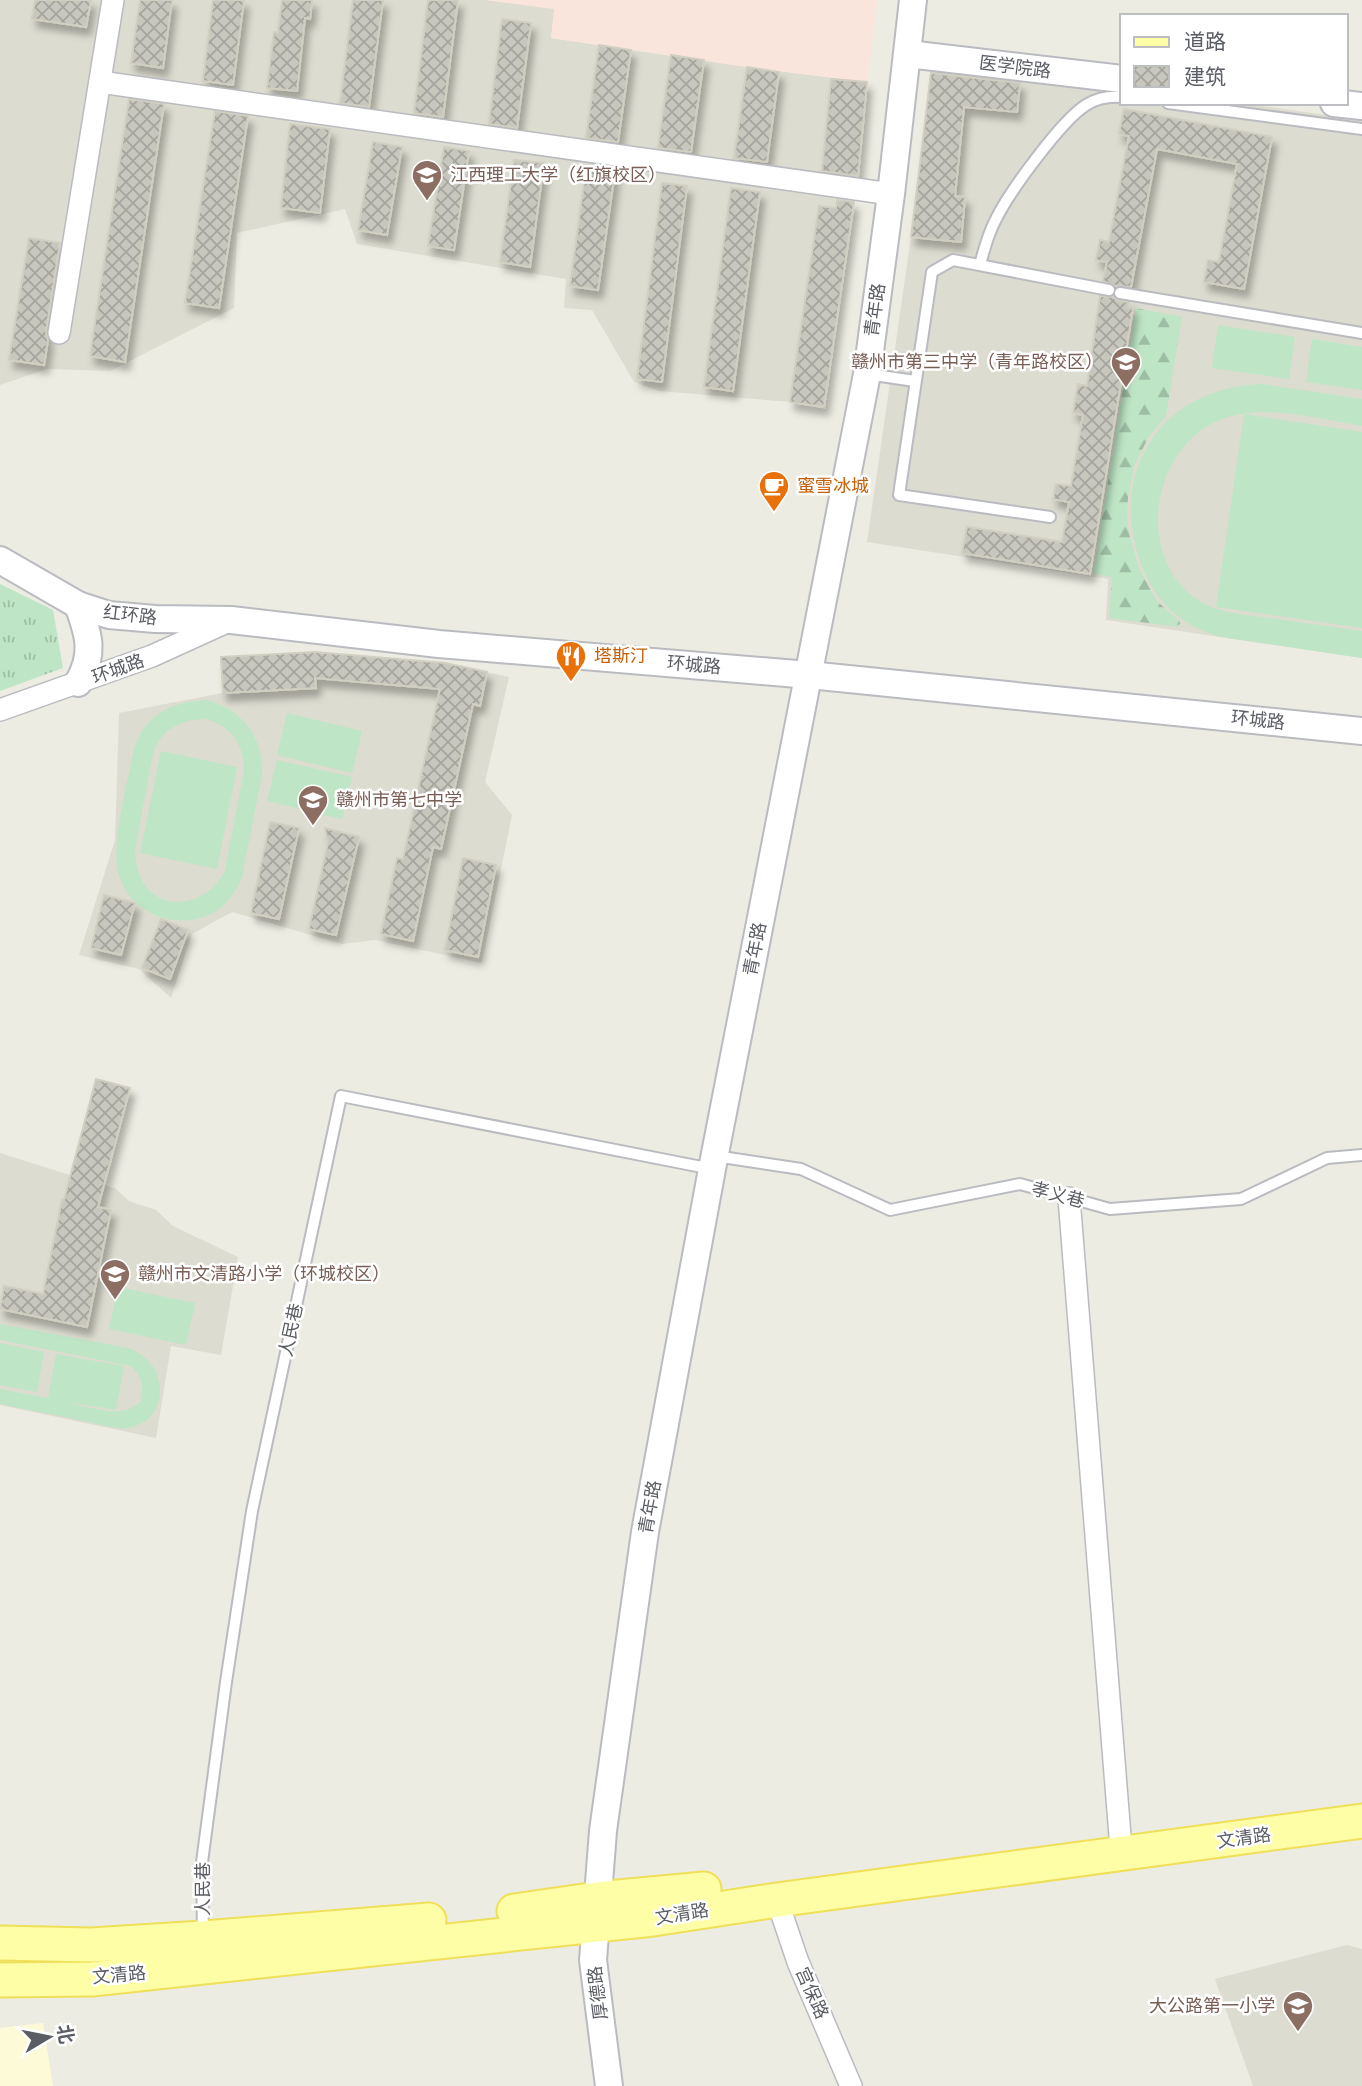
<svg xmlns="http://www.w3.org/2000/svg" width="1362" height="2086" font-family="'Public Sans','Noto Sans SC',sans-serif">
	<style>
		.commercial { fill: #fdfbd7 }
		.education { fill: #dddcd0 }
		.medical { fill: #fae5dd }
		.forest { fill: url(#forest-firs) }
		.park { fill: url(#park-tufts) }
		.garden { fill: #bee5c5; fill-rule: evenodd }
		.building { fill: url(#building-cross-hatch); stroke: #d1cfc0; stroke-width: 2; filter: url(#shadow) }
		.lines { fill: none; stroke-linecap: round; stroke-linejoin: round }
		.service-casing { stroke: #babbc1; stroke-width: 14 }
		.minor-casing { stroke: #babbc1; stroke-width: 24 }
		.tertiary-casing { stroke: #babbc1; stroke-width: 30 }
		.primary-casing { stroke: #efdf59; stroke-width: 37 }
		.service { stroke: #fff; stroke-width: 10 }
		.minor { stroke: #fff; stroke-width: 21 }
		.tertiary { stroke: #fff; stroke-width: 26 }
		.primary { stroke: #fdfea6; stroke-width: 33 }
		.labels { text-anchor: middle; stroke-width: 5; stroke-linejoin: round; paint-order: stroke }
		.street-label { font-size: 18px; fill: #5a5d63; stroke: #fff }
		.education-label { font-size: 18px; fill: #785e54; stroke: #fff; text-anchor: start }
		.food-label { font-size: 18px; fill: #c56008; stroke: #fff; text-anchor: start }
	</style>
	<defs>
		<pattern id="forest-firs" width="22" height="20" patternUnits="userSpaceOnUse" patternTransform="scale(1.75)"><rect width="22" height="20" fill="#bee5c5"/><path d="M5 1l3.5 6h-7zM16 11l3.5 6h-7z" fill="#9dbda4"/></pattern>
		<pattern id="park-tufts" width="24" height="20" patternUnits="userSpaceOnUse" patternTransform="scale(1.75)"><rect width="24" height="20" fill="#bee5c5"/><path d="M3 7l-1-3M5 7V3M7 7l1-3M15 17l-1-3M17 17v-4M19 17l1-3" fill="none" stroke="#9dbda4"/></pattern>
		<pattern id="building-cross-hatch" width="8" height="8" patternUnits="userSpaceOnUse" patternTransform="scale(1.75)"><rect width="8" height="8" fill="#c8c7be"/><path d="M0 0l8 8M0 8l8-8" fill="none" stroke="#a5a59e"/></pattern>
		<filter id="shadow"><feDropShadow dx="4.5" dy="8" stdDeviation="3.5" flood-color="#0004"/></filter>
	</defs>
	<rect width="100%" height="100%" fill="#edece2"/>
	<!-- commercial -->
	<path class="commercial" d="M43,2023L53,2086H0V2028Z"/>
	<!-- education -->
	<g class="education">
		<path d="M0,0H486L555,9L551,38L747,67L867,82L858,178L824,407L790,402L659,391L634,382L592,310L564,308L566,279L357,244L345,209L237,233L234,308L110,371L47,369L0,385Z"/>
		<path d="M937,66L1122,87V103H1241L1362,120V658L1106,620L1108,579L867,542L911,237L930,76L932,70Z"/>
		<path d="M314,652L445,663L509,677L485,782L512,815L482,963L375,940L342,944L232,912L192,934L171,998L139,969L79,955L115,840L119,713L222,693L221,657Z"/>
		<path d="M96,1079L130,1088L104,1185L115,1188L129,1201L156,1210L173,1226L238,1257L221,1355L171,1346L156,1438L0,1405V1153L70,1175Z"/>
		<path d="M1347,1945L1362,1949V2086H1253L1215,1979Z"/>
	</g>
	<!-- medical -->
	<path class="medical" d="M486,0H878L867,82L747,67L551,38L554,9Z"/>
	<!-- forest -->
	<path class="forest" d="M1136,308L1182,317L1166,416L1148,438L1134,466L1128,498L1127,515L1129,534L1139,568L1156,600L1180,622L1179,627L1109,618L1112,577L1093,574Z"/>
	<!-- park -->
	<path class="park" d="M0,584L53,610L63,668L0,691Z"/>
	<!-- garden -->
	<g class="garden">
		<path d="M1218,325L1295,337L1289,379L1212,368Z"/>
		<path d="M1312,339L1362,347V390L1306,382Z"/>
		<path d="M1262,384L1362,399V426C1318,419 1268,404 1225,418C1153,442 1133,553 1195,598C1219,615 1250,615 1277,619C1306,623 1334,627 1362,631V658L1221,637C1177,624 1152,599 1138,555C1110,464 1167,387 1262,384Z"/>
		<path d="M1244,414L1362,432V628L1216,607Z"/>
		<path d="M205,700C242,708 264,738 262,775L242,877C238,887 233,896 225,904C189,937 128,918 118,871C111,839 128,782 134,748C147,713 170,703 205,700ZM204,719C230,724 245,746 244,771L225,870C210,906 156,916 140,876C136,867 136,858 135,849L153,754C160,730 180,720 204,719Z"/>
		<path d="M287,713L362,731L352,773L277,755Z"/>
		<path d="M161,751L237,767L217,869L140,853Z"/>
		<path d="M277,760L352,777L342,819L267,801Z"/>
		<path d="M118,1287L195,1303L186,1345L109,1329Z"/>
		<path d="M0,1324L128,1348C144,1354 156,1365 159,1382C164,1405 150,1425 127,1428C113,1429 98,1424 84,1421C56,1415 28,1410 0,1404V1389L48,1398L56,1354L124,1366L116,1410L66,1402C88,1406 123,1421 141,1401C144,1387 142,1374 130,1366L0,1340Z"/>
		<path d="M0,1343L44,1352L37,1392L0,1385Z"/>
	</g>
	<!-- building -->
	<g class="building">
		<path d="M35,0H91L86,27L32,19Z"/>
		<path d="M140,0H172L163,68L131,63Z"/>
		<path d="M213,0H244L233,85L203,81Z"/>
		<path d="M282,0H312L310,19L305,18L297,91L267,88L274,32L278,33Z"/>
		<path d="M353,0H383L369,107L340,103Z"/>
		<path d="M428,0H458L443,117L414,113Z"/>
		<path d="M502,19L531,23L517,128L489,124Z"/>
		<path d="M599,45L631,50L618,142L586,138Z"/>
		<path d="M671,55L704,60L691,152L658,148Z"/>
		<path d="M747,67L779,72L767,162L734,158Z"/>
		<path d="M931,73L1020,83L1017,112L964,107L955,196L965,197L961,242L911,237Z"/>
		<path d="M831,79L867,82L858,176L822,171Z"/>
		<path d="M129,99L164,104L125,362L90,356Z"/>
		<path d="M1124,109L1272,137L1244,289L1204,282L1208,260L1219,262L1237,164L1157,149L1131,287L1116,286L1103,281L1107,262L1096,260L1100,240L1109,242L1129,136L1119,134Z"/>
		<path d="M215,111L248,116L219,308L185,303Z"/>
		<path d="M290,124L330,129L320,213L281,208Z"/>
		<path d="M373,142L402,147L387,235L358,230Z"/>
		<path d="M444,147L469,151L454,250L428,246Z"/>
		<path d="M514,160L544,163L530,267L500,262Z"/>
		<path d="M586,168L615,172L598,290L570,286Z"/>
		<path d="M662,183L687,186L662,382L637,379Z"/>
		<path d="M731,188L760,192L733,391L704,387Z"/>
		<path d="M837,200L854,202L824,407L790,402L819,206L836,208Z"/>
		<path d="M29,238L60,243L46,331L48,340L44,365L9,360Z"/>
		<path d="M1100,296L1113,297L1118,301L1129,302L1128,307L1133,308L1090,574L962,553L967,527L1062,542L1069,502L1053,499L1056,484L1071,486L1083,415L1073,413L1078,384L1087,386Z"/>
		<path d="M314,652L445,663L487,672L480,706L473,704L441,849L433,847L413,941L381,934L397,858L403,859L440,689L315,678L316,688L223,693L221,657Z"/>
		<path d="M270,822L299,828L279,919L251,913Z"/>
		<path d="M325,828L359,837L336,935L309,929L328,843Z"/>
		<path d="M463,858L496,865L478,957L445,950Z"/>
		<path d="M104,895L135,903L121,955L91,948Z"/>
		<path d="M161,919L188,930L170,979L142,968Z"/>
		<path d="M96,1079L130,1088L98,1207L111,1210L87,1327L0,1309L4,1286L43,1294L62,1200H64Z"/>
	</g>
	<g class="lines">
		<!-- service casing -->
		<g class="service-casing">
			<g id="service">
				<path d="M1168,103L1362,129"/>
				<path d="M980,265C984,249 988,234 996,219C1010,191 1061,121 1086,105C1097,98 1110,96 1122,97"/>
				<path d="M1120,293L1362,333"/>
				<path d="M867,374L915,381"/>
				<path d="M1050,517L899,495L932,272L953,260L1109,290"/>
				<path d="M715,1156L801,1169L890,1210L1020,1184L1110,1209L1241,1199L1327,1158L1362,1155"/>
				<path d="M203,1936L202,1862L226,1682L252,1511L341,1096L712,1169"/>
			</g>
		</g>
		<!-- minor casing -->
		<g class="minor-casing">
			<g id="minor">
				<path d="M100,82L891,194"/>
				<path d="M59,333L113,0"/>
				<path d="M0,710L152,656L229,621"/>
				<path d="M1069,1198L1120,1836"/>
				<path d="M777,1900L798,1962L851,2086"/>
			</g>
		</g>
		<!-- tertiary casing -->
		<g class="tertiary-casing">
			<g id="tertiary">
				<path d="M908,54L1122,79"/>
				<path d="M1334,103L1362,106"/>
				<path d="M0,560L78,605L109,615L155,619L231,620L439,644L809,675L1362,731"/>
				<path d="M78,605C89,635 95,654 78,683"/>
				<path d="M609,2086L593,1960L603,1831L645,1532L712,1169L867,374L891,194L913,0"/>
			</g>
		</g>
		<!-- primary casing -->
		<g class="primary-casing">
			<g id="primary">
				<path d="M514,1911L597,1899L704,1889"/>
				<path d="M0,1943L91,1945L203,1938L429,1920"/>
				<path d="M0,1980L92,1979L653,1919L777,1900L1362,1821"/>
			</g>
		</g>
		<!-- service -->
		<use href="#service" class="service"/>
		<!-- minor -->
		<use href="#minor" class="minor"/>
		<!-- tertiary -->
		<use href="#tertiary" class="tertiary"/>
		<!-- primary -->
		<use href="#primary" class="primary"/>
	</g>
	<!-- icons -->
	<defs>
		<g id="university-pin" transform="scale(1.575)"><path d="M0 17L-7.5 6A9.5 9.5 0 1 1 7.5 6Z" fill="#8d6e63" stroke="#fff"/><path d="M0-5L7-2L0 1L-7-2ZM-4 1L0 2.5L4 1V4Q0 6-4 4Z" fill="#fff"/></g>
		<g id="school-pin" transform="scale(1.575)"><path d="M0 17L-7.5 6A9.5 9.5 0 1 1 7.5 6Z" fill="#8d6e63" stroke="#fff"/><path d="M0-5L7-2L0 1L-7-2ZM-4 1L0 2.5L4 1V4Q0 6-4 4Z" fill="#fff"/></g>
		<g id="cafe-pin" transform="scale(1.575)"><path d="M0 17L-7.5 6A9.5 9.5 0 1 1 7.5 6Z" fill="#e8710a" stroke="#fff"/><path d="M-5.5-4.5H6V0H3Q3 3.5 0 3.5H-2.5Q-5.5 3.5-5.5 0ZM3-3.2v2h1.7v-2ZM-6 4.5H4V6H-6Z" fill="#fff"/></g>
		<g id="restaurant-pin" transform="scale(1.575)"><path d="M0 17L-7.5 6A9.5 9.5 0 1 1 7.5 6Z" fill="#e8710a" stroke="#fff"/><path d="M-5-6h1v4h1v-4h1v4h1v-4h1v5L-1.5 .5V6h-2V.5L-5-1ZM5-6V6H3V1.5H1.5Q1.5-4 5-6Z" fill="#fff"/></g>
	</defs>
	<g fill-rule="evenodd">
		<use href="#university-pin" x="427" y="175"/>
		<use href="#school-pin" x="1126" y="362"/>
		<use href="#cafe-pin" x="774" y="486"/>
		<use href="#restaurant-pin" x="571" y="656"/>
		<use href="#school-pin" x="313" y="800"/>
		<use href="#school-pin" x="115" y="1274"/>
		<use href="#school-pin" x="1298" y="2006"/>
	</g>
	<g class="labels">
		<!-- street labels -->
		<g class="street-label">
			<text transform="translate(1015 67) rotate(7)" y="6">医学院路</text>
			<text transform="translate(875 310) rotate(-82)" y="6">青年路</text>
			<text transform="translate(130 615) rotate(7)" y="6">红环路</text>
			<text transform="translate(694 665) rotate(5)" y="6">环城路</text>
			<text transform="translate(118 669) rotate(-20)" y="6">环城路</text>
			<text transform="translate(1258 720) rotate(6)" y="6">环城路</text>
			<text transform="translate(755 949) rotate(-79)" y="6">青年路</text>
			<text transform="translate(1058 1195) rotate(15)" y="6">孝义巷</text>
			<text transform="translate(291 1330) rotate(-78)" y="6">人民巷</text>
			<text transform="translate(650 1507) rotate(-80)" y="6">青年路</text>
			<text transform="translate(1244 1838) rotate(-8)" y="6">文清路</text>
			<text transform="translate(203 1889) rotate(-90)" y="6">人民巷</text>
			<text transform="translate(682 1914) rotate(-9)" y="6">文清路</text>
			<text transform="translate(119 1975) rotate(-5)" y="6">文清路</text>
			<text transform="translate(598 1993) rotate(-97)" y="6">厚德路</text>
			<text transform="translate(812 1993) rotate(66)" y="6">宫保路</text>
		</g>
		<!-- education labels -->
		<g class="education-label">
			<text x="450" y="181">江西理工大学（红旗校区）</text>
			<text x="1103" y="368" text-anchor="end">赣州市第三中学（青年路校区）</text>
			<text x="336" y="806">赣州市第七中学</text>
			<text x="138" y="1280">赣州市文清路小学（环城校区）</text>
			<text x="1275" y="2012" text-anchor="end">大公路第一小学</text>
		</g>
		<!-- food labels -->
		<g class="food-label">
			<text x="797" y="492">蜜雪冰城</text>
			<text x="594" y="662">塔斯汀</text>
		</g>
	</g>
	<!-- legend -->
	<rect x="1120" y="14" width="228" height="91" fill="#ffffff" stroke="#bdbec1" stroke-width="2"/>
	<rect x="1134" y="37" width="35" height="10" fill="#fdfea6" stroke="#bdbec1" stroke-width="2"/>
	<text x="1184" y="49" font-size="21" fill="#5a5d63">道路</text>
	<rect x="1134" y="66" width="35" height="21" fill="url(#building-cross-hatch)" stroke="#bdbec1" stroke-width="2"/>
	<text x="1184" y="84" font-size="21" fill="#5a5d63">建筑</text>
	<!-- north arrow -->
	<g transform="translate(49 2037) rotate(80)" stroke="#ffffff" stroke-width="5" paint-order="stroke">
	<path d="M0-5L12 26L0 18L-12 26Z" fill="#5a5d63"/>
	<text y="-10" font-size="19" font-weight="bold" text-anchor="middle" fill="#5a5d63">北</text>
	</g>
</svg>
